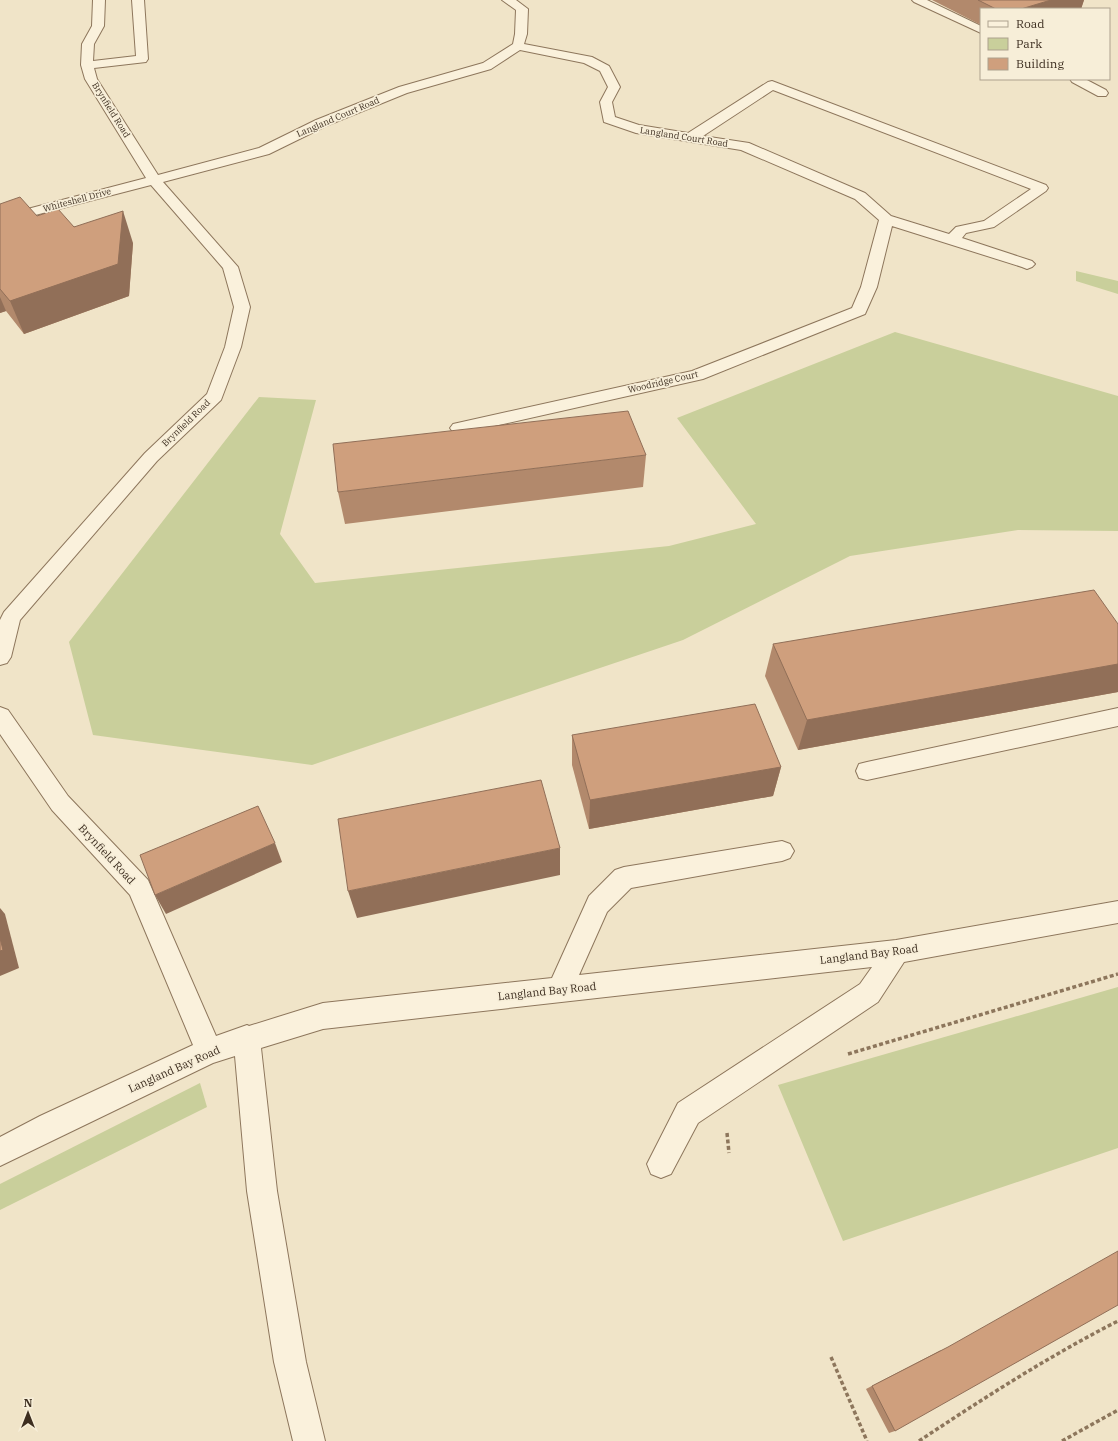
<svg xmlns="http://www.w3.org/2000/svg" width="1118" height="1441" font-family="'IBM Plex Serif',serif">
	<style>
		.green { fill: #c9cf9b }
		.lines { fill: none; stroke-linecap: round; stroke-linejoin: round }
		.minor-casing { stroke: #8d765c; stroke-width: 2 }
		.path { stroke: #8d765c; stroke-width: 3.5; stroke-dasharray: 4 2.5; stroke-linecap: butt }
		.minor { fill: #faf1dc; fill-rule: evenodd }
		.wall { fill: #b2896c }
		.shaded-wall { fill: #916f58 }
		.building { fill: #cf9f7d; stroke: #916f58 }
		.labels { text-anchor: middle; stroke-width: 3.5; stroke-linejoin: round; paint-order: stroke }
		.far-street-label { font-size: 9px; fill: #3d2e20; stroke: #f7eed8 }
		.street-label { font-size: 11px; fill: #3d2e20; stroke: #f7eed8 }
	</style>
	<rect width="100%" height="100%" fill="#f0e4c8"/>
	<!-- green -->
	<g class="green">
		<path d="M1076,271L1118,281V294L1076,281Z"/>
		<path d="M895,332L1118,396V531L1018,530L850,556L683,640L312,765L93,735L69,642L259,397L316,400L280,534L315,583L669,546L756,524L677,418Z"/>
		<path d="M1118,987V1148L843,1241L778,1085Z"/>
		<path d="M200,1083L207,1107L0,1210V1184Z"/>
	</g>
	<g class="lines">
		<!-- minor casing -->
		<g class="minor-casing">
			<g id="minor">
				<path d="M93,0H105L104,26L94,44L93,61L136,56L132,0H144L148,59L146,62L94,68L97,79L158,175L259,148L316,120L399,87L483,63L513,44L515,34L516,10L502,0H516L528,9L527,34L524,44L592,57L609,66L620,87L612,102L615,117L639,125L688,133L768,82L772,81L1046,185L1048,188L1046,191L994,227L966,233L962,238L1032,261L1035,264L1032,267L1027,269L1022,267L892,226L877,287L865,314L703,379L459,434L453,432L450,428L453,424L692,371L852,308L861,287L879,220L855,199L741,150L636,133L604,122L600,102L608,87L600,71L584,63L520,50L491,69L407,93L326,126L269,154L163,182L238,267L250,307L241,347L221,400L157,461L20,620L11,657L7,663L0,665V620L4,612L145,453L207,394L225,347L234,307L223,268L151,185L16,220L0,221V213L16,212L146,178L85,79L81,65L82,44L92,26ZM773,90L1031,189L984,221L956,227L949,234L891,216L865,193L749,143L703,136Z"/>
				<path d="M912,0H927L981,26V33L914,2Z"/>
				<path d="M1070,79H1085L1106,90L1108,93L1106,96H1098L1072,82Z"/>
				<path d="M0,707L8,710L68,796L148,880L216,1036L247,1025L249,1026L323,1003L552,978L589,896L615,870L624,867L782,841L790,844L794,851L790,858L782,861L631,888L607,912L579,975L896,940L1118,901V923L904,962L878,1002L698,1123L671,1174L661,1178L651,1174L647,1164L678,1103L860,984L872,967L323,1029L261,1048L277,1191L306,1362L325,1441H293L274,1362L247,1191L235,1056L213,1063L0,1166V1137L40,1116L193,1045L130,895L52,810L0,734Z"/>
				<path d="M1118,708V726L867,780L859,778L856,771L859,764L867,762Z"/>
			</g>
		</g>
		<!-- path -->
		<g class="path">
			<path d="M848,1054L1118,974"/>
			<path d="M727,1133L729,1153"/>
			<path d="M831,1357L867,1441"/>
			<path d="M919,1441C984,1398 1049,1356 1118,1321"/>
			<path d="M1062,1441L1118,1410"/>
		</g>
		<!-- minor -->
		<use href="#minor" class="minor"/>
	</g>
	<!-- wall -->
	<g class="wall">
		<path d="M932,0H1084L1081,9H981V25Z"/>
		<path d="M0,204L37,216L133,243L129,296L24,334L6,311L0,313Z"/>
		<path d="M646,455L643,487L345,524L338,492Z"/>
		<path d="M1118,624V692L798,750L765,676L773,644Z"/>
		<path d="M572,735L781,767L773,796L589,829L572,765Z"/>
		<path d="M941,1350L895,1431L889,1433L866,1389Z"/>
	</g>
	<!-- shaded-wall -->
	<g class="shaded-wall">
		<path d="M1051,0H1084L1081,9H1021Z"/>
		<path d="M123,211L133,243L129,296L24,334L10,301Z"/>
		<path d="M0,297L6,311L0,313Z"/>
		<path d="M1118,664V692L798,750L807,720Z"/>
		<path d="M781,767L773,796L589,829L590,800Z"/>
		<path d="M275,843L282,862L166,914L155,895Z"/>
		<path d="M560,848V875L357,918L348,891Z"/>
		<path d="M0,908L5,914L19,968L0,976Z"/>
	</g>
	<!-- building -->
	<g class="building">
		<path d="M978,0H1051L1021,9H996Z"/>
		<path d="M20,197L37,216L58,209L74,227L123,211L118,264L10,301L0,289V204Z"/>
		<path d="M628,411L646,455L338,492L333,444Z"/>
		<path d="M1094,590L1118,624V664L807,720L773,644Z"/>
		<path d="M755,704L781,767L590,800L572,735Z"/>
		<path d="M541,780L560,848L348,891L338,819Z"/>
		<path d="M258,806L275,843L155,895L140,855Z"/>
		<path d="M0,938L3,950L0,951Z"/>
		<path d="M1118,1251V1305L895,1431L872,1386L948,1347Z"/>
	</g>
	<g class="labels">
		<!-- far-street labels -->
		<g class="far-street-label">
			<text transform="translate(111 110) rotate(58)" y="3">Brynfield Road</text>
			<text transform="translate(338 117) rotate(-23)" y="3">Langland Court Road</text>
			<text transform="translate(684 137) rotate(9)" y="3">Langland Court Road</text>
			<text transform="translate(77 200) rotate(-15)" y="3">Whiteshell Drive</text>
			<text transform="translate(663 382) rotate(-13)" y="3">Woodridge Court</text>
			<text transform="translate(186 423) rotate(-44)" y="3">Brynfield Road</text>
		</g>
		<!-- street labels -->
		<g class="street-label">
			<text transform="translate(107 854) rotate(47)" y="4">Brynfield Road</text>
			<text transform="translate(869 954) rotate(-7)" y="4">Langland Bay Road</text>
			<text transform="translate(547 991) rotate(-6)" y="4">Langland Bay Road</text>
			<text transform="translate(174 1069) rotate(-24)" y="4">Langland Bay Road</text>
		</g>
	</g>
	<!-- legend -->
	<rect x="980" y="8" width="130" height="72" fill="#f7eed8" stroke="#ada18e"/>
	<rect x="988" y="21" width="20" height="6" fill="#faf1dc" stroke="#ada18e"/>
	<text x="1016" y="28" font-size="12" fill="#3d2e20">Road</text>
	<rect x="988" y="38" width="20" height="12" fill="#c9cf9b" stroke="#ada18e"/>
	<text x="1016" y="48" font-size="12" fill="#3d2e20">Park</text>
	<rect x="988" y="58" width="20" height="12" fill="#cf9f7d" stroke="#ada18e"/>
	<text x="1016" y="68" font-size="12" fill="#3d2e20">Building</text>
	<!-- north arrow -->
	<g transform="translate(28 1413)" stroke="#f7eed8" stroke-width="3" paint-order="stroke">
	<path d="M0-3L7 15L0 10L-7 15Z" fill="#3d2e20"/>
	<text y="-6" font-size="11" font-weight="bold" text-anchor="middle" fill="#3d2e20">N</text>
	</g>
</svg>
